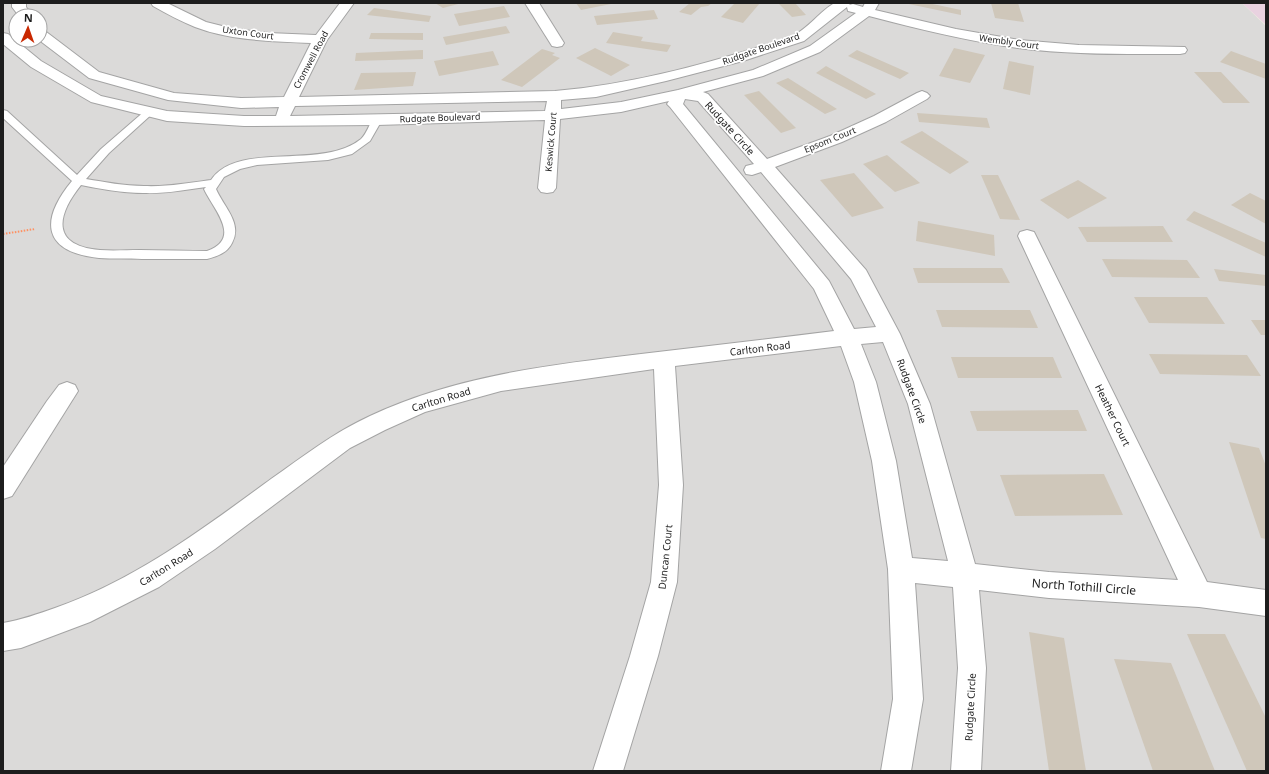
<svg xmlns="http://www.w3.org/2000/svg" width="1269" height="774" font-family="'Noto Sans',sans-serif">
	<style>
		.residential { fill: #dbdad9; fill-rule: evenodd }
		.industrial { fill: #e9d2e0 }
		.building { fill: #cfc7ba }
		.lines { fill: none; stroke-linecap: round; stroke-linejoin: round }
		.lane-casing { stroke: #a4a4a4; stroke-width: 2 }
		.street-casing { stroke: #a4a4a4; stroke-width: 2 }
		.path { stroke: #ff9162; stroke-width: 2; stroke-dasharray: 1.5 1.5; stroke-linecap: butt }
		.lane { fill: #fff; fill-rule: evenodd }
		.street { fill: #fff; fill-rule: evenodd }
		.labels { text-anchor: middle; stroke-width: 3.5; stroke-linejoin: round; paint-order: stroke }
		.far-street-label { font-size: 9px; fill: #1d1d1d; stroke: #fff }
		.street-label { font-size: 10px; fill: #1d1d1d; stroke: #fff }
		.near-street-label { font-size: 12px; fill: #1d1d1d; stroke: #fff }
	</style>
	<rect width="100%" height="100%" fill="#efede1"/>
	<!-- residential -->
	<path class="residential" d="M3,3H1242L1266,26V771H3ZM16,16H40V40H16Z"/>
	<!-- industrial -->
	<path class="industrial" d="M1242,3H1266V25Z"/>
	<!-- building -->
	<g class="building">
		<path d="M435,3H462L443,8Z"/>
		<path d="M576,3H611V4L581,10Z"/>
		<path d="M690,3H712L708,6L701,7L691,15L679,12Z"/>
		<path d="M735,3H760L743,23L721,17Z"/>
		<path d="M778,3H795L806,15L792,17Z"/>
		<path d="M904,3H928L961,10V15Z"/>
		<path d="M991,3H1018L1024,22L995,18Z"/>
		<path d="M504,6L510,17L459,26L454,14Z"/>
		<path d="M374,8L431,16L429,22L367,15Z"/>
		<path d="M654,10L658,19L597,25L594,16Z"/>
		<path d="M506,26L510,33L446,45L443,37Z"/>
		<path d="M613,32L643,37L641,41L671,45L667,52L606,43Z"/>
		<path d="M371,33H423V40L369,39Z"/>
		<path d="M595,48L630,65L611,76L576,58Z"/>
		<path d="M954,48L985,55L970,83L939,76Z"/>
		<path d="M542,49L555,53L552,55L560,58L522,87L501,80Z"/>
		<path d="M423,50V59L355,61L356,53Z"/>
		<path d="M857,50L909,73L900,79L848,56Z"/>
		<path d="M493,51L499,65L439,76L434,61Z"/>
		<path d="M1231,51L1266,64V79L1220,62Z"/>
		<path d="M1009,61L1034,66L1030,95L1003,89Z"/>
		<path d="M826,66L876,94L866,99L816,73Z"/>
		<path d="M416,72L413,86L354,90L361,73Z"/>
		<path d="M1194,72H1221L1250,103H1223Z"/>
		<path d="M788,78L837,109L825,114L776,83Z"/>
		<path d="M759,91L796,128L781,133L744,95Z"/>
		<path d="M917,113L987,118L990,128L919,122Z"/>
		<path d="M922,131L969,162L950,174L900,142Z"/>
		<path d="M887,155L920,183L895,192L863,164Z"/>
		<path d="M854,173L884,208L852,217L820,180Z"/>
		<path d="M981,175H998L1020,220L1000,219Z"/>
		<path d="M1078,180L1107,198L1068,219L1040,200Z"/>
		<path d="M1250,193L1266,201V224L1231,205Z"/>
		<path d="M1194,211L1266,243V257L1186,220Z"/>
		<path d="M918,221L994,235L995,256L916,241Z"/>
		<path d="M1163,226L1173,242H1087L1078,227Z"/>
		<path d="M1102,259L1187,260L1200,278L1112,277Z"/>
		<path d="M913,268H1002L1010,283H918Z"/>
		<path d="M1214,269L1266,275V286L1219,281Z"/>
		<path d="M1134,297H1207L1225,324L1149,323Z"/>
		<path d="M936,310H1030L1038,328L942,327Z"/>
		<path d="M1251,320H1266V335H1261Z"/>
		<path d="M1149,354L1247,355L1261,376L1160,374Z"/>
		<path d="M951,357H1053L1062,378H958Z"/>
		<path d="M1078,410L1087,431H977L970,411Z"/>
		<path d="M1229,442L1259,448L1266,466V539L1261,538Z"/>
		<path d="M1104,474L1123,515L1015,516L1000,475Z"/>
		<path d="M1029,632L1064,638L1086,771H1049Z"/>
		<path d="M1187,634H1225L1266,718V771H1247Z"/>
		<path d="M1114,659L1171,663L1215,771H1153Z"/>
	</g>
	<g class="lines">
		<!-- lane casing -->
		<g class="lane-casing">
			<path id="lane" d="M149,109L152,110L154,112L152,114L109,153L86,179C105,182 124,186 144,186C166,187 189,183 211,180C238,140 321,171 361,139C367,133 369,125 373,118L377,117L382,120L370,141L352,154L328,160L257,165L240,169L224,177L216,189C223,206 243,223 232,243C227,253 218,256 207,259C185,259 164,259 142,259C128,258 113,259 99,258C43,252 39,221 72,181L3,118V110L7,111L77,175L101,149L146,110ZM81,185C101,189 122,193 143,193C164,194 185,190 206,187L204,189C213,209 243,238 207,251C185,251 162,250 140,250C127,250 113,251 100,250C51,246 56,216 81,185Z"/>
		</g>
		<!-- street casing -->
		<g class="street-casing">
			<g id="street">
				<path d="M12,3H26V7L33,16H19L12,7Z"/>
				<path d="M151,3H167L206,22L234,29L268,33L316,35L340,3H354L327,40L299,97L555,91C636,84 715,62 792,36C806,31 822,9 835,3C839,2 846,3 851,3L849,5L853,4L863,7L865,3H879L875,10L956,29L1019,40L1079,45L1185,47L1187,50L1185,53L1180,54C1126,54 1072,55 1018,48C968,41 918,29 869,16L820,52L763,76L703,92L708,94L767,159L830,136L874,116L917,93L922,91L927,93L930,96L927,99L886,122L842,142L775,167L866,270L900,334L930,404L975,564L1049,572L1178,580L1018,236L1020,232L1027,230L1034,232L1036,236L1207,582L1266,590V616L1199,607L1049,598L979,590L986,668L981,771H951L958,668L953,587L915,583L923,699L911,771H881L893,699L888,569L872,461L854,382L841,346L675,366L683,485L677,582L658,656L623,771H593L630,656L651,582L659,485L654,369L501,391L425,412L385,430L350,448L215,549L159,587L90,622L21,648L3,651V623C21,620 38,614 55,608C135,580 203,529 271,479C304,456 333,433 370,416C455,376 549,365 641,354C706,346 770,339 834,331L814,289L670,107L667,104L669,101L621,112L560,119L556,188L553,192L547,193L541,192L538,188L545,120L377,125L244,126L167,121L91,102L31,67L3,44V33L8,34L41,61L101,96L167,111L244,116H276L279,107L241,108L168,100L89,78L39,40L40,30L45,31L99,72L174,93L241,98L284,97L311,43C272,41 232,41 195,27C180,21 167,14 153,6ZM847,7L848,11L856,13L810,46L753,70L678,90L621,102L561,109V100L596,97L666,81L743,61L804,41ZM685,99L698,101L754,164L746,166L744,170L746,174L752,175L761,172L851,279L876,327L854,329L829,281L683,104ZM547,101L545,111L290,116L295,106ZM883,342L908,404L948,561L912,558L896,461L876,382L861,344Z"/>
				<path d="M525,3H539L564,43L562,46L557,47L552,46Z"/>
				<path d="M67,382L75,385L78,391L12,496L3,499V467L47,401L59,385Z"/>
			</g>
		</g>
		<!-- path -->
		<path class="path" d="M3,234L35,229"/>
		<!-- lane -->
		<use href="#lane" class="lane"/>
		<!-- street -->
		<use href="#street" class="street"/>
	</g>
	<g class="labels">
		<!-- far-street labels -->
		<g class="far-street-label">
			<text transform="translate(248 33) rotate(8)" y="3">Uxton Court</text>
			<text transform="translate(1009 42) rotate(8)" y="3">Wembly Court</text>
			<text transform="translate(761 49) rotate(-19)" y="3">Rudgate Boulevard</text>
			<text transform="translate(311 60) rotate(-62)" y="3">Cromwell Road</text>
			<text transform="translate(440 118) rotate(-2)" y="3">Rudgate Boulevard</text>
			<text transform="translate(830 140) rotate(-22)" y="3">Epsom Court</text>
			<text transform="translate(551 142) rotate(-85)" y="3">Keswick Court</text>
		</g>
		<!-- street labels -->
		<g class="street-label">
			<text transform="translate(730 128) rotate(48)" y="4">Rudgate Circle</text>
			<text transform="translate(760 348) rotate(-7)" y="4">Carlton Road</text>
			<text transform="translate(912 391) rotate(70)" y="4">Rudgate Circle</text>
			<text transform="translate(441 399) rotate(-17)" y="4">Carlton Road</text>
			<text transform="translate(1113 415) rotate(64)" y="4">Heather Court</text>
			<text transform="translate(665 557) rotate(-84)" y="4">Duncan Court</text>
			<text transform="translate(166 567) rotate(-32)" y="4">Carlton Road</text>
			<text transform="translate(970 707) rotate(-87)" y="4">Rudgate Circle</text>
		</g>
		<!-- near-street labels -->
		<g class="near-street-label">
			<text transform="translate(1084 587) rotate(4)" y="4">North Tothill Circle</text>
		</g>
	</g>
	<!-- border -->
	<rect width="1269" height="774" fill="none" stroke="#1d1d1d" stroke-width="8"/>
	<!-- north arrow -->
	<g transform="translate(28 28) rotate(2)"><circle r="19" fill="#ffffff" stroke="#a5a5a5"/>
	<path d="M0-3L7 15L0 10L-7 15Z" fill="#c92800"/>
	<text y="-6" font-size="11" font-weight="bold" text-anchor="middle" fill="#1d1d1d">N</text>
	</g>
</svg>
